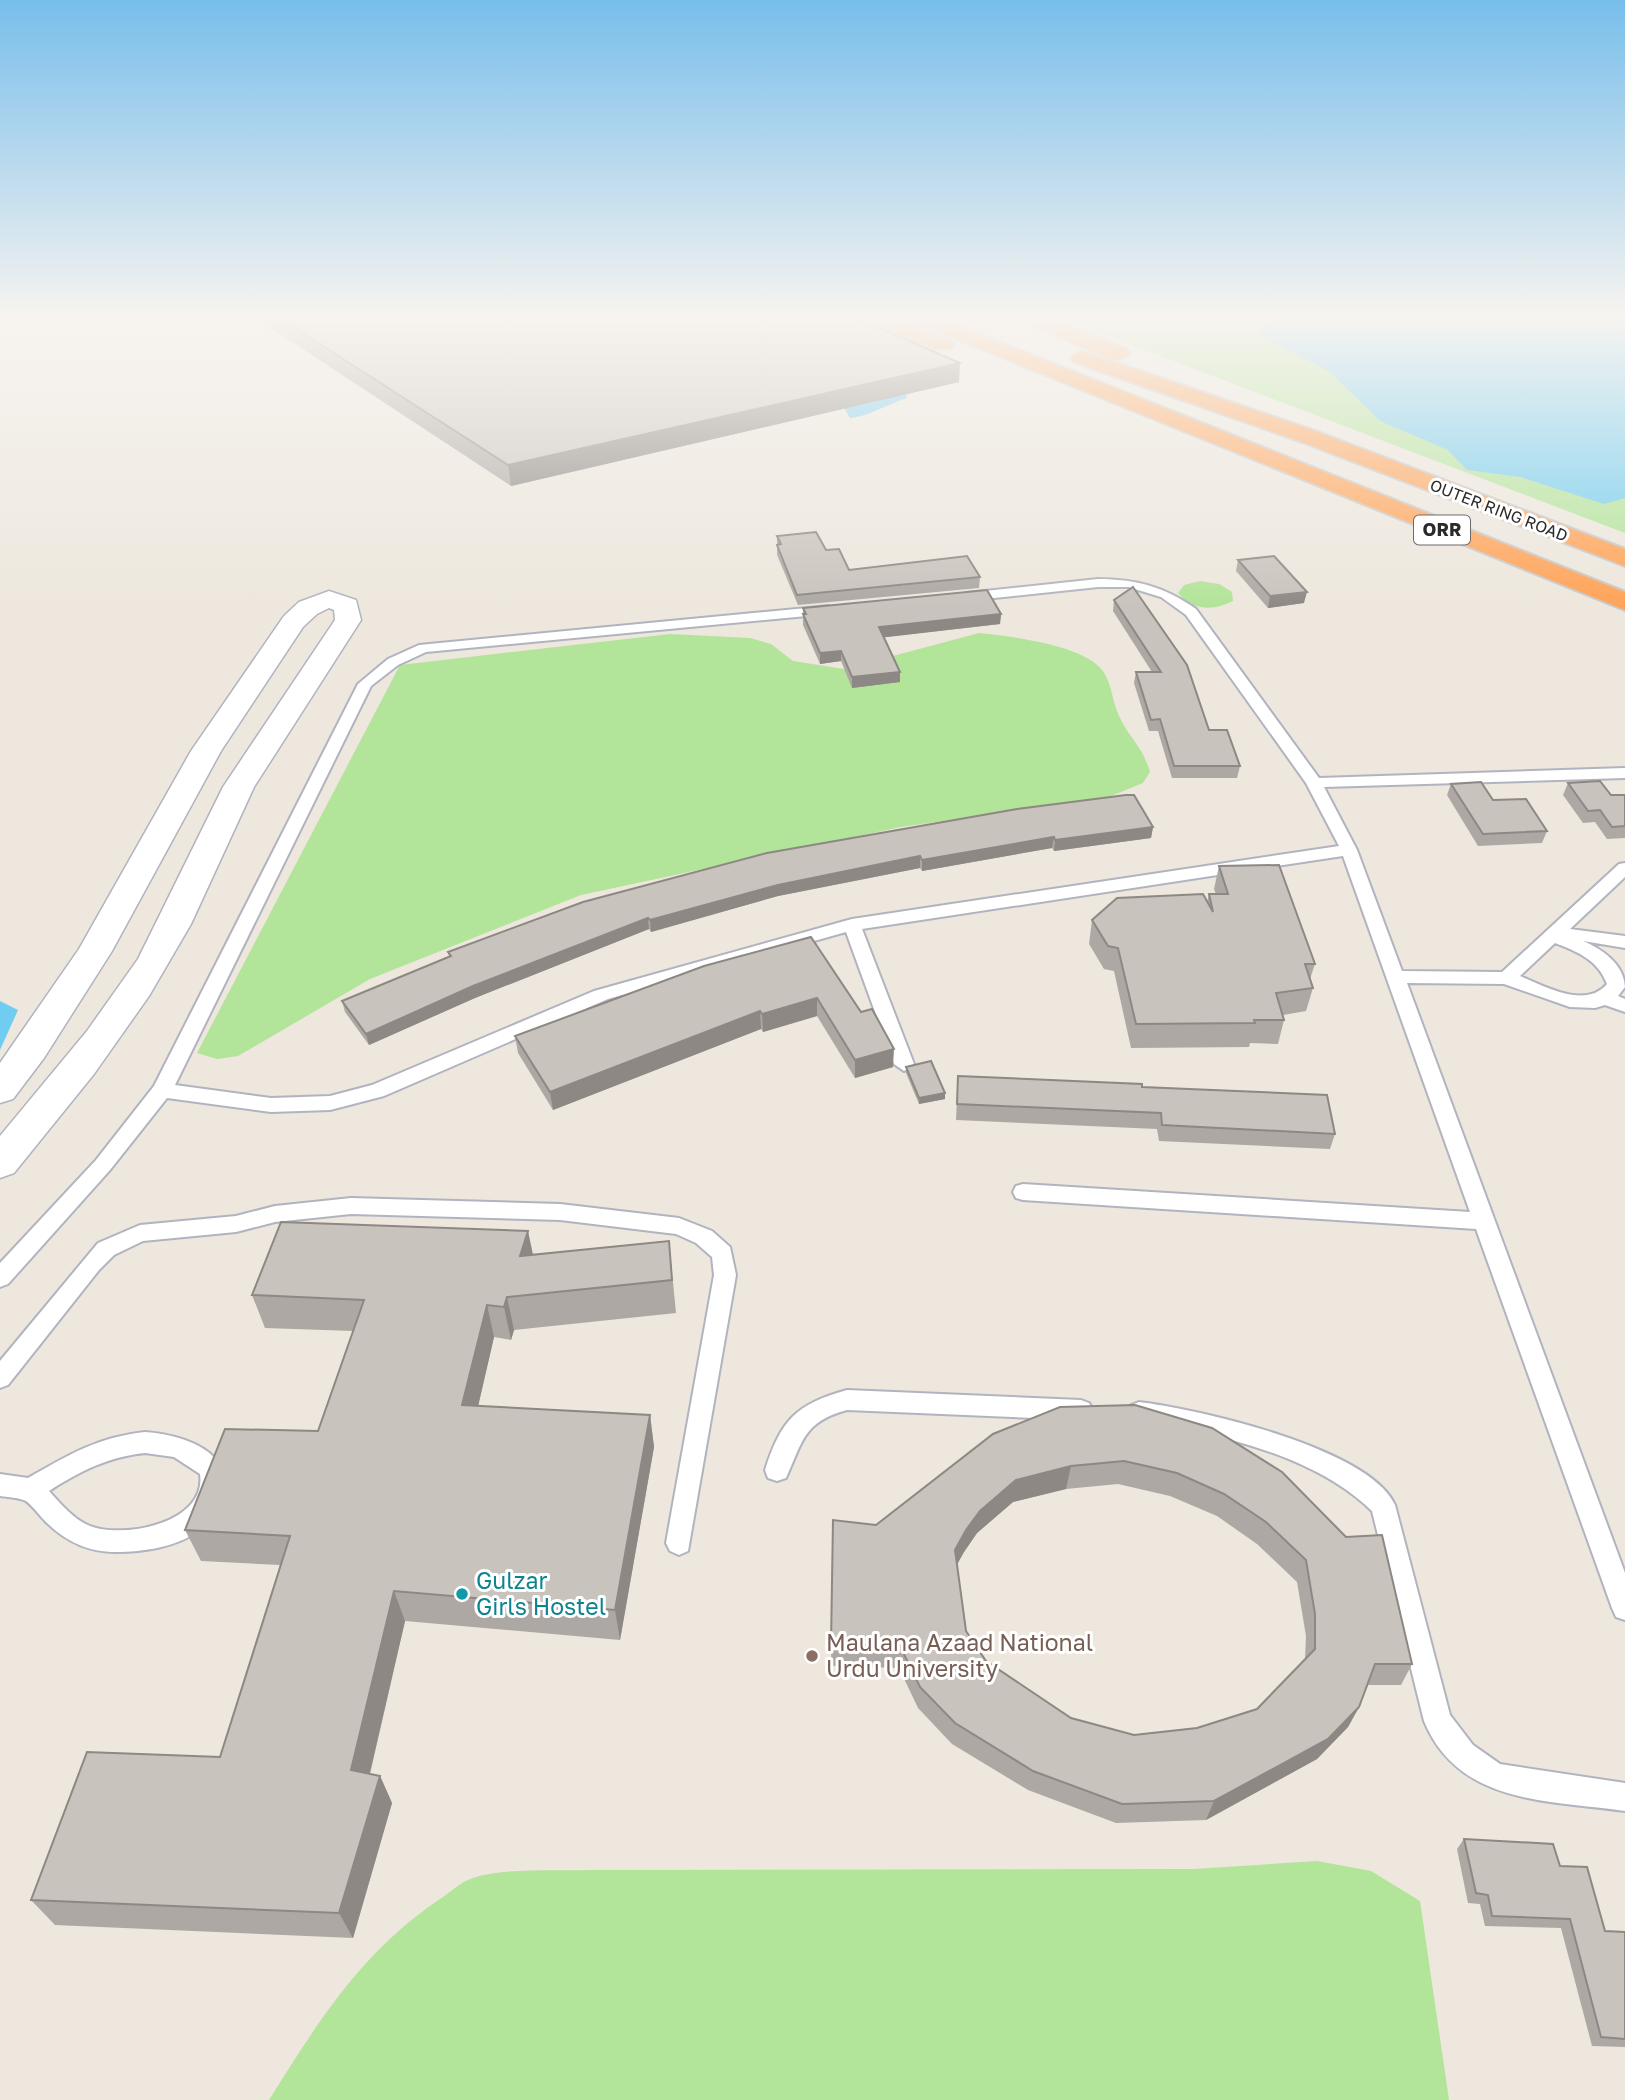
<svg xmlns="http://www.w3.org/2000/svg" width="1625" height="2100" font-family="'Golos Text',sans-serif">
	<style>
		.green { fill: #b2e499 }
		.water { fill: #70ccf0 }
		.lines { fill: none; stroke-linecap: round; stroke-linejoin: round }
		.service-casing { stroke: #b1b4bf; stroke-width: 4 }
		.minor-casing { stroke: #b1b4bf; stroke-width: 3 }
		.motorway-casing { stroke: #c8c8c8; stroke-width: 4 }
		.service { fill: #fff; fill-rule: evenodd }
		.minor { fill: #fff; fill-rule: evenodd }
		.motorway { fill: #ffa256; fill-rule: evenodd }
		.wall { fill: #ada8a3; fill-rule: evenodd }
		.shaded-wall { fill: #8d8884 }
		.building { fill: #c9c3bd; stroke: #8d8884; stroke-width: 2; fill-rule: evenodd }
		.culture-dot { fill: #0f9aa8; stroke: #fff; stroke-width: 2.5 }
		.education-dot { fill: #8d6e63; stroke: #fff; stroke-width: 2.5 }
		.labels { text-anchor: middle; stroke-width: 6; stroke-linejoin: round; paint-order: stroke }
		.far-street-label { font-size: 16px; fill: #2b2b2b; stroke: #fff }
		.shield { fill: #fff; stroke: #6b6b6b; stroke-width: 2 }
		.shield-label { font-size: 18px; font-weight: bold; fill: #2b2b2b }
		.near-culture-label { font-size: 23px; fill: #0d838f; stroke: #fff; text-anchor: start }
		.near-education-label { font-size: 23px; fill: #785e54; stroke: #fff; text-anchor: start }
	</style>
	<rect width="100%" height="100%" fill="#ede7dd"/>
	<!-- green -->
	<g class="green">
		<path d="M1058,317H1625V533Z"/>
		<path d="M1200,581L1219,584L1232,592L1233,601C1214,611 1192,611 1178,593L1184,585Z"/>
		<path d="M979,633C1009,636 1084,645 1102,670C1112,683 1112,701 1119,716C1129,738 1142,745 1150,772L1143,783L1106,798L901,827L581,895L370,979L238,1056L217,1059L197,1053L400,665L670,634L750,638L771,644L793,661L844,669Z"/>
		<path d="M1317,1861L1371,1871L1420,1901L1449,2100H269C318,2022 360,1954 437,1901C447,1895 457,1885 468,1880C495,1867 559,1871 590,1870L1194,1869Z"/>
	</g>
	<!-- water -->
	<g class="water">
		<path d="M1279,317H1625V498L1604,504L1520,477L1467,470L1448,450L1380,421L1330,372L1257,334Z"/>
		<path d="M904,388L907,398C887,404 870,416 850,418L841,403Z"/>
		<path d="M0,1001L18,1010L0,1050Z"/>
	</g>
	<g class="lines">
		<!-- service casing -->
		<g class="service-casing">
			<g id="service">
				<path d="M1098,579C1136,579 1165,587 1196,609L1319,778L1625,768V778L1324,787L1357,850L1402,971L1502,972L1619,864L1625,863V877L1570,929L1625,936V948L1583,941C1602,949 1624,964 1625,987L1618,996L1625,999V1012L1605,1005L1595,1008L1570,1007L1504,984L1407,983L1625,1573V1620L1616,1617L1612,1608L1476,1229L1023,1200L1016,1198L1013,1192L1016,1186L1023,1184L1470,1212L1343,856L862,929L914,1064L904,1071L894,1064L846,932L608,999L384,1096L330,1110L271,1112L167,1098L110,1170L8,1284L0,1287V1263L96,1160L154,1086L358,684L388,659L419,645L828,606L835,610L828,614L426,652L398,665L371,686L175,1085L271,1098L330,1096L372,1085L594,991L852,919L1339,846L1306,783L1186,615L1161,597L1128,587H1098L966,601L959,597L966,593ZM1555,943C1578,952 1598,960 1607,984C1586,1009 1545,987 1520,976Z"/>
				<path d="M351,1198L560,1204L679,1218L712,1231L730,1247L736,1275L688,1551L679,1555L670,1551L666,1543L714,1275L712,1257L696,1243L676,1234L560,1220L351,1214L275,1222L236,1232L143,1241L114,1255L99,1270L8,1385L0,1388V1361L98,1243L140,1225L236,1216L275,1206Z"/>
				<path d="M847,1390L1081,1400L1089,1403L1093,1410L1089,1417L1081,1420L847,1410C803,1422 803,1441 786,1478L777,1481L768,1478L765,1470C781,1420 796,1404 847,1390Z"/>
				<path d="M1139,1402C1198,1409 1369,1448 1395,1505L1450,1715L1473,1745L1500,1764L1625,1783V1811C1548,1800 1459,1805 1424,1721L1372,1511C1326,1466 1257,1445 1195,1431C1174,1427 1151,1426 1131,1419L1127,1412L1131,1405Z"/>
				<path d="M145,1432C181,1434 242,1453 220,1501C215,1513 208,1523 198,1531C177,1547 143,1552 116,1552C87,1552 65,1541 45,1521C39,1515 33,1506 26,1501C20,1498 7,1497 0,1496V1474L28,1478C68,1455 98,1437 145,1432ZM145,1453L174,1457L200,1474C207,1523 125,1539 90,1526C74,1520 60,1503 49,1491C80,1471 108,1457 145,1453Z"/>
			</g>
		</g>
		<!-- minor casing -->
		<g class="minor-casing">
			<path id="minor" d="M329,591L356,600L361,620L254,787L191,924L149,996L94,1074L14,1173L0,1178V1136L87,1031L138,959L223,787L335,620L334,610L329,608L317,614L303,627L221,751L112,951L44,1058L13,1099L0,1103V1063L79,949L191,751L284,616L299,602Z"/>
		</g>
		<!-- motorway casing -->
		<g class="motorway-casing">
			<g id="motorway">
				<path d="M856,317H886L950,341L954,345L950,349H936L859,321Z"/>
				<path d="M909,317H937L1625,592V610L912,321Z"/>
				<path d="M1019,317H1047L1127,349L1130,354L1119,360L1111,359L1022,321Z"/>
				<path d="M1082,351L1318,432L1625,549V566L1302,442L1074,362L1071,357Z"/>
			</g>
		</g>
		<!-- service -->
		<use href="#service" class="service"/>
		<!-- minor -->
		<use href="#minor" class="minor"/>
		<!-- motorway -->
		<use href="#motorway" class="motorway"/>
	</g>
	<!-- wall -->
	<g class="wall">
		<path d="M254,317H854L959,382L511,486Z"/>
		<path d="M777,536L826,550L849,570L980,577L979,588L798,605L777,555Z"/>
		<path d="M1238,560L1304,603L1268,608L1236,571Z"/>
		<path d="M1114,600L1209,730L1240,766L1237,778H1172L1158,731H1149L1134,683L1136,672H1152L1113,611Z"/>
		<path d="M803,608L1001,614L1000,624L884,637L900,682L852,688L841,661L820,664L803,625Z"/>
		<path d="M1568,783L1611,795H1625V838L1607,839L1595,822L1583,823L1563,795Z"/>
		<path d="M1451,784L1493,800L1547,831L1542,843L1478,846L1447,795Z"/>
		<path d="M1134,795L1153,827L1151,838L1054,851L1052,848L922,871L920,868L778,896L651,932L649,929L475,998L369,1045L345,1012L342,1001L449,956L448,952Z"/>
		<path d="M1219,866L1315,964L1310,979L1313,988L1306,1011L1283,1015L1284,1020L1278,1044L1250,1043L1249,1047L1131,1048L1114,971L1104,969L1089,944L1092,920L1207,902L1209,894H1216L1214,889Z"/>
		<path d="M811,937L893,1067L855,1078L817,1016L763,1032L761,1029L553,1110L518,1053L515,1036Z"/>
		<path d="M906,1067L945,1093V1099L919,1104L906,1073Z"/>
		<path d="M958,1076L1142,1087L1335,1134L1330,1149L1159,1141L1157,1129L956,1120Z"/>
		<path d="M669,1241L676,1313L514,1330L511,1340L494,1337L478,1406L650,1415L654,1447L620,1640L405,1621L370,1774L380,1776L392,1803L353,1938L55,1925L31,1900L220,1757L280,1565L201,1561L185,1530L318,1431L353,1331L265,1328L252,1295L533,1255Z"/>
		<path d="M1212,1428L1412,1664L1401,1685H1367L1359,1707L1348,1727L1317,1759L1206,1820L1116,1823L1028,1790L952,1744L918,1708L899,1668L831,1666L833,1520L876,1525L993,1434ZM1118,1484L1170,1496L1217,1516L1257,1544L1297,1582L1306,1636L1305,1659L1257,1709L1197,1728L1134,1735L1071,1718L986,1661L966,1631L957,1563L964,1552L977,1533L1013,1502L1066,1489Z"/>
		<path d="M1464,1839L1560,1866L1605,1931L1625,1932V2047L1592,2046L1561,1928L1485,1926L1480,1904L1468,1903L1457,1849Z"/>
	</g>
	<!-- shaded-wall -->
	<g class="shaded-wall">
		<path d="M960,363L959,382L511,486L508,465Z"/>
		<path d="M1307,592L1304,603L1268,608L1270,596Z"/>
		<path d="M1001,614L1000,624L879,638V627Z"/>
		<path d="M841,651V661L820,664V653Z"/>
		<path d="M900,672V682L852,688V677Z"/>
		<path d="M1153,827L1151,838L1054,851L1055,840Z"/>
		<path d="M1054,837L1052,848L922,871V860Z"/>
		<path d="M920,856V868L778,896L651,932L650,920L778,885Z"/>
		<path d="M648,918L649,929L475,998L369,1045L366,1034L473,986Z"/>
		<path d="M817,998V1016L763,1032L762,1014Z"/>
		<path d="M760,1011L761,1029L553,1110L550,1092Z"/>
		<path d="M894,1049L893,1067L855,1078V1060Z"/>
		<path d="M945,1093V1099L919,1104V1098Z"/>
		<path d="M528,1231L535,1264L520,1256Z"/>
		<path d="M507,1297L514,1330L511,1340L504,1307Z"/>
		<path d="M487,1305L494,1337L471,1437L462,1405Z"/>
		<path d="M650,1415L654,1447L620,1640L615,1610Z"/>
		<path d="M1071,1466L1066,1489L1013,1502L977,1533L964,1552L953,1572L955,1550L966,1530L980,1511L1016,1480Z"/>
		<path d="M394,1591L405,1621L364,1798L351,1770Z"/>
		<path d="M1359,1707L1348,1727L1317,1759L1206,1820L1214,1801Z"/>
		<path d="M380,1776L392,1803L353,1938L339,1913Z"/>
	</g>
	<!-- building -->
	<g class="building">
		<path d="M278,317H854L960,363L508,465Z"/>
		<path d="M816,532L826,550L839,549L849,570L967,556L980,577L797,595L777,545L781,544L777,536Z"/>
		<path d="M1274,556L1307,592L1270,596L1238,560Z"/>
		<path d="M1133,587L1187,665L1209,730H1227L1240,766H1174L1160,719L1151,720L1136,672H1161L1114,600Z"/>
		<path d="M987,590L1001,614L879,627L900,672L852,677L841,651L820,653L803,614H806L803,608Z"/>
		<path d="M1600,781L1611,795H1625V826L1612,827L1600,810L1588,811L1568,783Z"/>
		<path d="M1481,782L1493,800L1526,799L1547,831L1483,834L1451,784Z"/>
		<path d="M1126,795H1134L1153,827L1055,840L1054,837L922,860L920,856L778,885L650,920L648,918L473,986L366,1034L342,1001L451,956L448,952L583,902L767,853L1017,809Z"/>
		<path d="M1279,865L1315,964H1305L1313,988L1276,993L1284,1020H1254L1255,1023L1136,1024L1118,948L1108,946L1092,920L1117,898L1203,894L1213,912L1209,894H1228L1219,866Z"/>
		<path d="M811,937L861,1012L872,1009L894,1049L855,1060L817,998L762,1014L760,1011L550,1092L515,1036L704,966Z"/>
		<path d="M931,1061L945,1093L919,1098L906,1067Z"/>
		<path d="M958,1076L1142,1084V1087L1327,1095L1335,1134L1162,1125L1161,1113L957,1104Z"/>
		<path d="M281,1222L528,1231L520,1256L669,1241L672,1280L507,1297L504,1307L487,1305L462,1405L650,1415L615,1610L394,1591L351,1770L380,1776L339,1913L31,1900L87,1752L220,1757L290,1536L185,1530L225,1429L318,1431L364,1300L252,1295Z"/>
		<path d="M1135,1405L1212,1428L1282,1472L1346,1537L1382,1535L1412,1664H1375L1359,1707L1328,1739L1214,1801L1122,1804L1033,1771L955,1723L920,1687L900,1646L831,1644L833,1520L876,1525L993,1434L1060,1407ZM1124,1461L1177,1473L1224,1494L1266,1522L1306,1560L1315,1614V1649L1257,1709L1197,1728L1134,1735L1071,1718L986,1661L966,1631L955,1550L966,1530L980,1511L1016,1480L1071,1466Z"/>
		<path d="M1464,1839L1553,1844L1560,1866L1587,1867L1605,1931L1625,1932V2039L1601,2037L1570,1919L1492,1916L1488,1895L1476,1893Z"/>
	</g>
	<!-- sky -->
	<linearGradient id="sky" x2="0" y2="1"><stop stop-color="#78beeb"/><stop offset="0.52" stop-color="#f7f4f0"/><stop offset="1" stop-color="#f7f4f0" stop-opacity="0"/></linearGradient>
	<rect width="1625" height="611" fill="url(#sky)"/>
	<!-- markers -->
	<circle class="culture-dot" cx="462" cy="1594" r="7"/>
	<circle class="education-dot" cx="812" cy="1656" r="7"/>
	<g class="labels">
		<!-- far-street labels -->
		<g class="far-street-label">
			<text transform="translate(1499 510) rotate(21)" y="6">OUTER RING ROAD</text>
		</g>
		<!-- shield labels -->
		<rect class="shield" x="1414" y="515.5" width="56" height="29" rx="5"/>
		<g class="shield-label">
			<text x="1442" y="536">ORR</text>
		</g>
		<!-- near-culture labels -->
		<g class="near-culture-label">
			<text x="476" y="1589">Gulzar<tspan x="476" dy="26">Girls Hostel</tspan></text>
		</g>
		<!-- near-education labels -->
		<g class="near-education-label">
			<text x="826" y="1651">Maulana Azaad National<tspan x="826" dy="26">Urdu University</tspan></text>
		</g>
	</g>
</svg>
